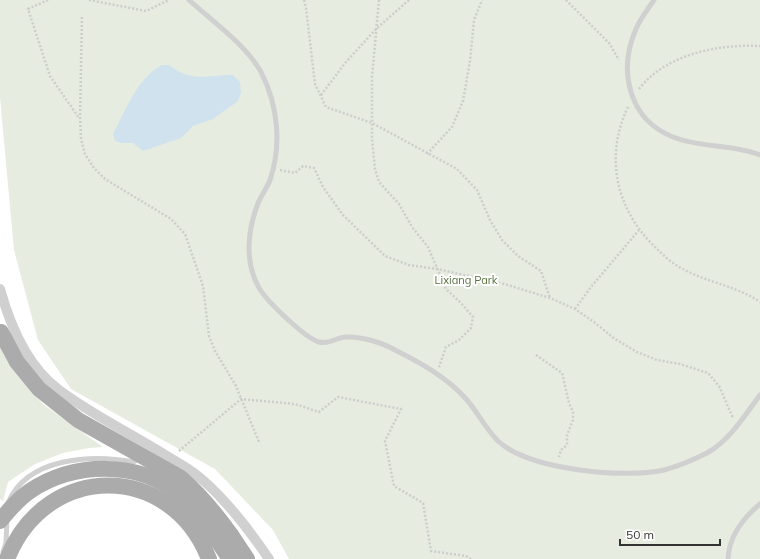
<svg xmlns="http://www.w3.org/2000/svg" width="760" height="559" font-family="Mulish,sans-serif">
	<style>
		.green { fill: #e6ecdf }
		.water { fill: #cfe2ee }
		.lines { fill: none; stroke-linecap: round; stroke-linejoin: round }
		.path { stroke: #cdcdcd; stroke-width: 2.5; stroke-dasharray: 2 2; stroke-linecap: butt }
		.service { stroke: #d0d0d0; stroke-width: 5 }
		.minor { stroke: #d0d0d0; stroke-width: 10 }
		.primary { stroke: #ababab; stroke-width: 16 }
		.primary-bridge { stroke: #ababab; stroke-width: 16 }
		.labels { text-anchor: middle; stroke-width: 4; stroke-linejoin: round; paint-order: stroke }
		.park-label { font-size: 11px; fill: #56703f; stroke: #fff }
	</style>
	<rect width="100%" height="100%" fill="#fff"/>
	<!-- green -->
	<g class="green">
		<path d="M0,0H760V559H289L273,530L215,469L71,389L38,340L14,250L0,97Z"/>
		<path d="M0,343L31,392L44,405L103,447L89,448L63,453L35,464L8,482L3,501L0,499Z"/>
	</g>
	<!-- water -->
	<path class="water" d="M162,65H169C192,83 206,75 233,75L240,82L241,93L238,101L213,119L193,126L181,138L143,151L133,143H122L115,141L113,134C126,110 137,78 162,65Z"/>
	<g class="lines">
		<!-- path -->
		<g class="path">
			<path d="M48,0L28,9L50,76L79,118"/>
			<path d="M89,0L146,11L169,0"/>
			<path d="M304,0L306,8L315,84L326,107L372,123L457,169L477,190L490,220L502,240L518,256L541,271L550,298"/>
			<path d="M379,0L372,77V139L375,169L379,182L399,204L412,227L428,247L446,289L461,303L473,317L471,328L459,340L446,347L439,367"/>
			<path d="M566,0L609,43L619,60"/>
			<path d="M82,17L80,118L81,139L85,154L94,168L105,179L171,219L185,234L203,286L209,336L215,351L236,386L259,442"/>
			<path d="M639,89C666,54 718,44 760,46"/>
			<path d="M321,95L346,62L376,29L409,0"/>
			<path d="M628,107C605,155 615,206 652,244C662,254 672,264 685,270C709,283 737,286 760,302"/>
			<path d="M427,154L452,127L463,101L470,61L474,20L482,0"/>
			<path d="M280,170L295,173L303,166L314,168L323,187L343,215L385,256L409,265L437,269L501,283L550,298L575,309L594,322L615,339L637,352L657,360L680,364L708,373L719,386L733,418"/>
			<path d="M575,309L591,287L639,230"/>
			<path d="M536,355L562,373L569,403L573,412V420L567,435V445L561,450L559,457"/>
			<path d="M179,451L241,399L295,404L319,412L338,397L401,409L385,441L394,486L423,503L431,551L466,556L471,559"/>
		</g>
		<!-- service -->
		<g class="service">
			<path d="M189,0C212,21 246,45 261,72C278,105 282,145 270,180C267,188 262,194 259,201C248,227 244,260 258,286C265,300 305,338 319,342C329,345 337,337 346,337C361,336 383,343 395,350C421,363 448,378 467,400C478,413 486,429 498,441C529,470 624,479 664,470C679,466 693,460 707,453C730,440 745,415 760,395"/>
			<path d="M654,0C648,9 640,19 636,29C618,70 628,119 673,137C700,148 733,144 760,155"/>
			<path d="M8,503C27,457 92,454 134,462L139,457"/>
			<path d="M3,552L6,543L7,519"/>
			<path d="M728,559C729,536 742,519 760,504"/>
		</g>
		<!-- minor -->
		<path class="minor" d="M0,289C10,325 28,367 59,390C91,414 128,432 162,453C174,461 187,467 198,476C225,498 250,531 269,559"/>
		<!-- primary -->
		<g class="primary">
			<path d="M231,535L247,559"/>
			<path d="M7,559C46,461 171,461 209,559"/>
		</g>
		<!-- primary-bridge -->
		<g class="primary-bridge">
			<path d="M1,332L17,362L39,389L78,420L181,478C201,495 216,514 231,535"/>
			<path d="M0,521C9,510 18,499 30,491C74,462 137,460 179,494C201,512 214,536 230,559"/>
		</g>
	</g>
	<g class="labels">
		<!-- park labels -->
		<g class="park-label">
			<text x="466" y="284">Lixiang Park</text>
		</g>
	</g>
	<!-- scale -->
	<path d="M620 539v6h100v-6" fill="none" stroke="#333333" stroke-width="2"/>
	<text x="626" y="539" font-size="12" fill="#333333" stroke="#ffffff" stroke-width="3" paint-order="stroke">50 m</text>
</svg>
